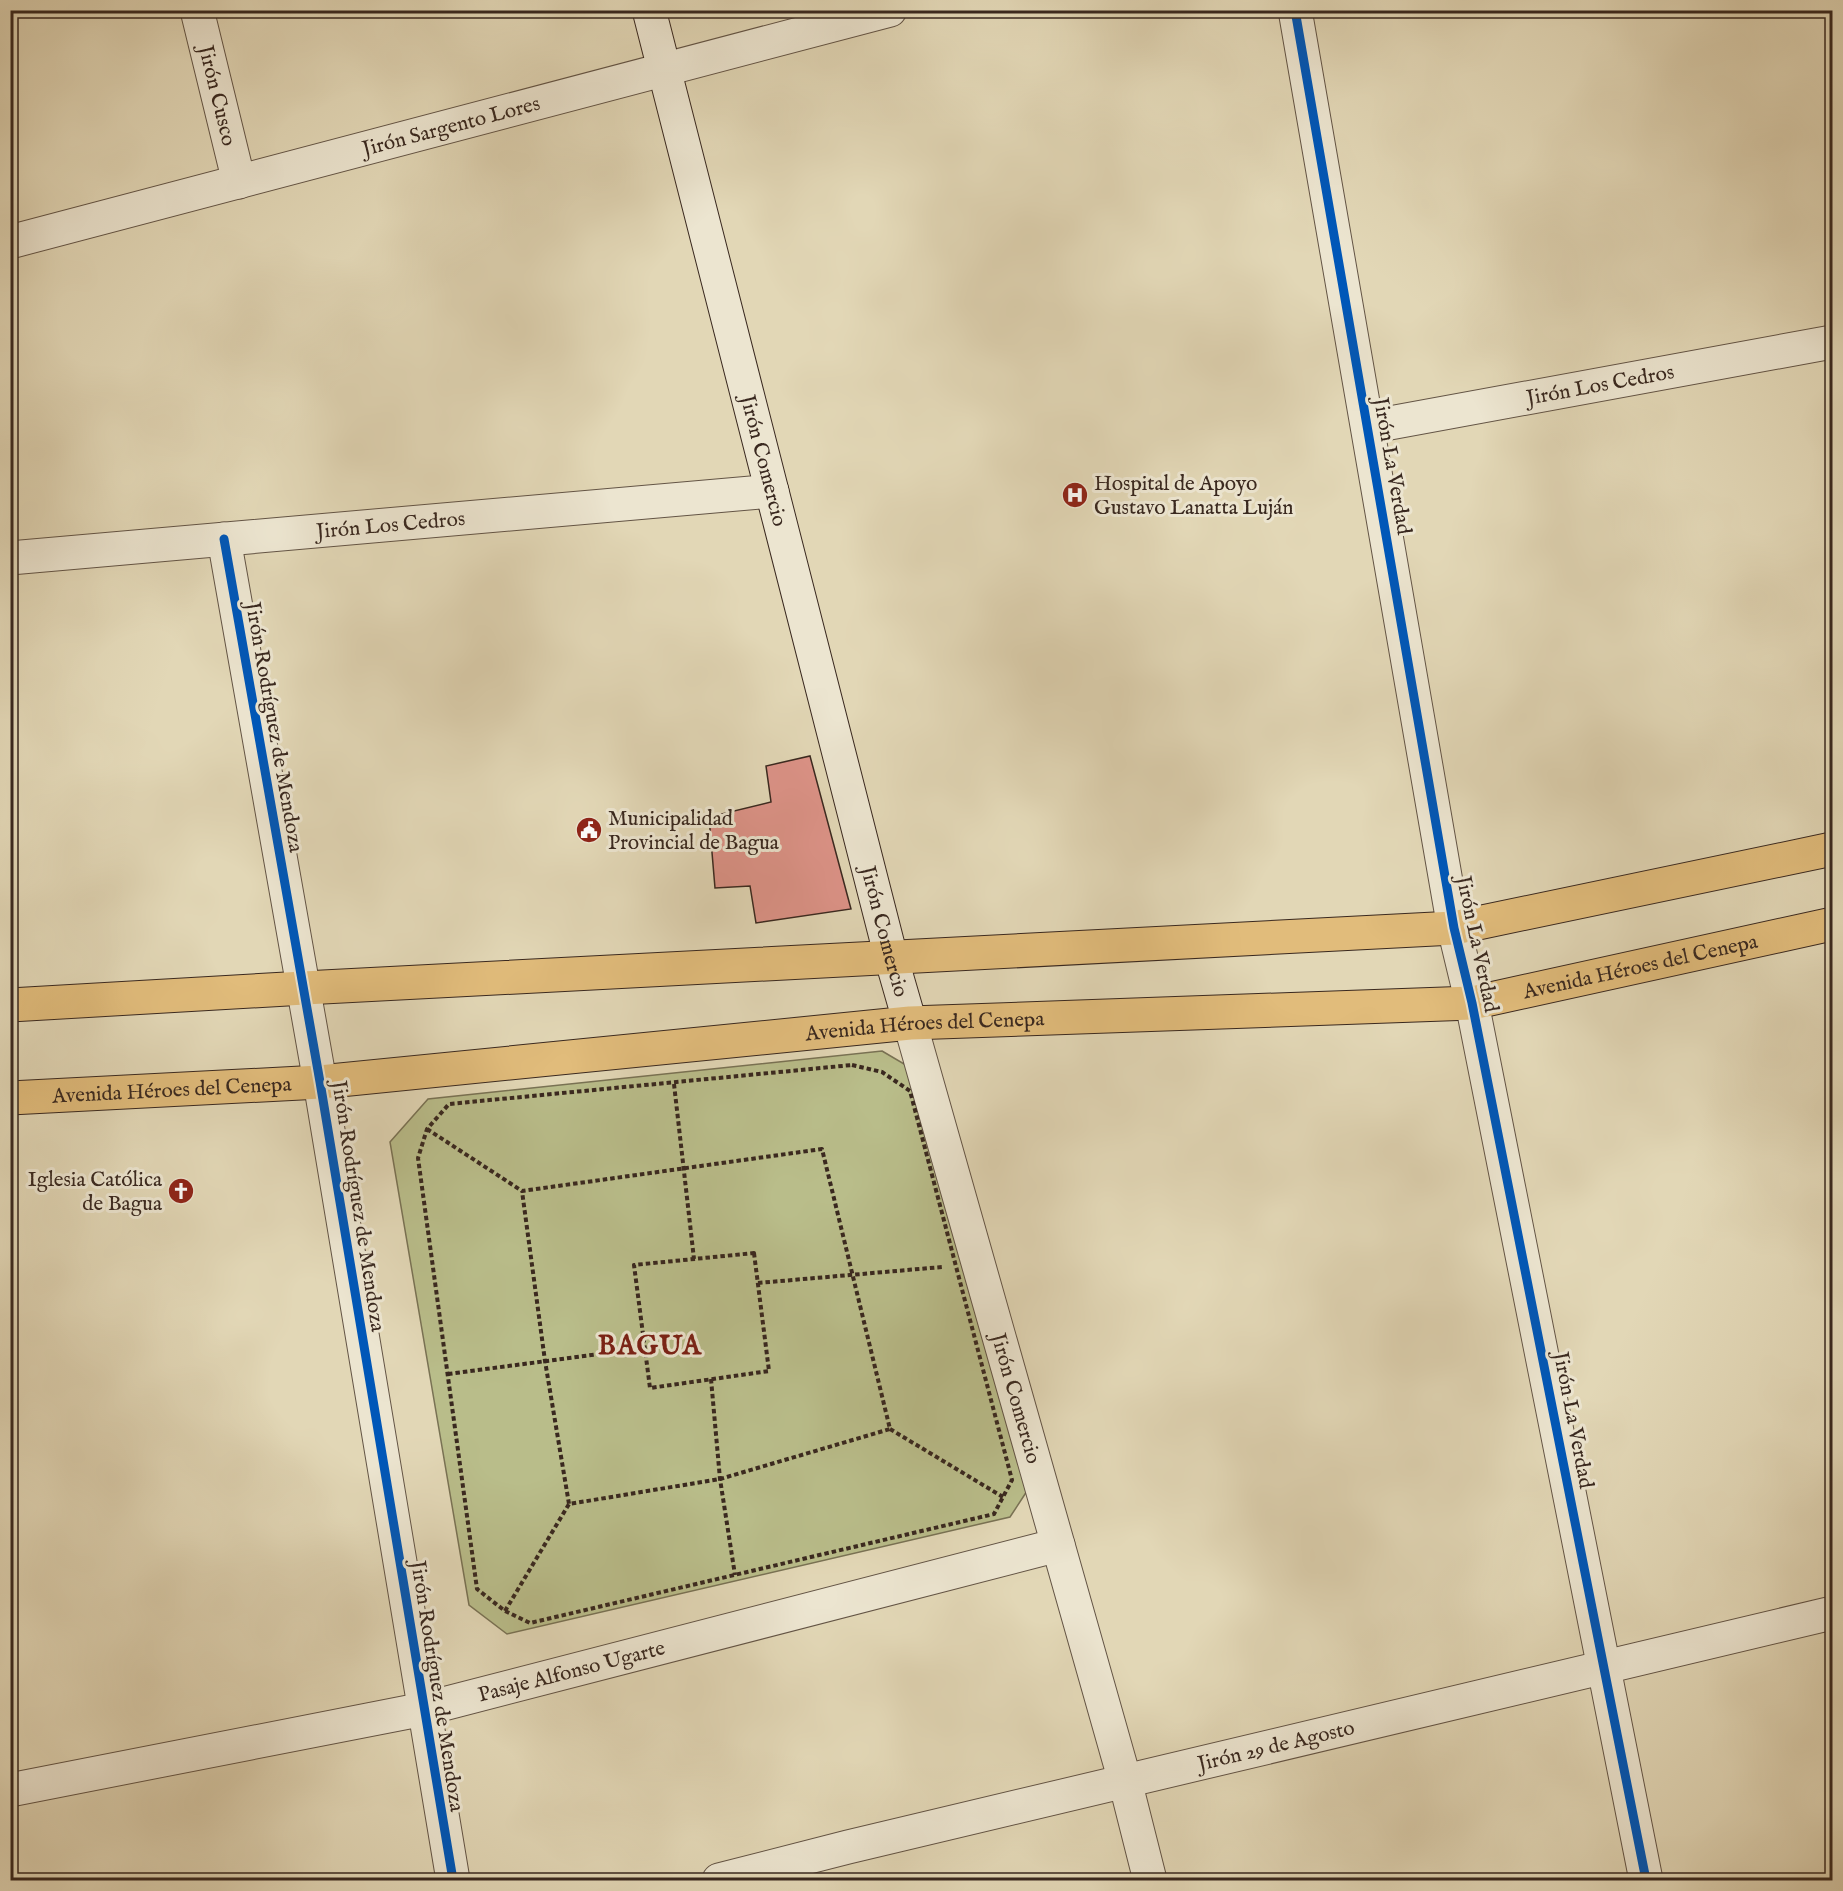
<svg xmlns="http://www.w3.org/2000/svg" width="1843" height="1891" font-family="'IM FELL English',serif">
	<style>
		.green { fill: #b9bd8a; stroke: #797254; stroke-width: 1.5 }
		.building { fill: #dd9388; stroke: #39281f; stroke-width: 1.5 }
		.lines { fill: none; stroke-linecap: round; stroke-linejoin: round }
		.minor-casing { stroke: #635445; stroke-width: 35 }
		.tertiary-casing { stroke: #635445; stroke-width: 35 }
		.secondary-casing { stroke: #39281f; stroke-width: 35 }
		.primary-casing { stroke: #39281f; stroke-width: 35 }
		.path { stroke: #39281f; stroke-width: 4; stroke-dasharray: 4.5 3; stroke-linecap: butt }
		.minor { stroke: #ece5d0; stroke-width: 33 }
		.tertiary { stroke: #ece5d0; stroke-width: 33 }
		.secondary { stroke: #ece5d0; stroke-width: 33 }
		.primary { stroke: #e1bc7b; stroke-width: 33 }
		.cycleway-casing { stroke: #ece5d0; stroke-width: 13 }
		.cycleway { stroke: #0057b8; stroke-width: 9 }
		.labels { text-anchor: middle; stroke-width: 6; stroke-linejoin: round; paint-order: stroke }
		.street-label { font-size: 21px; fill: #39281f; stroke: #ece5d0 }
		.poi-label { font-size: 21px; fill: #39281f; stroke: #ece5d0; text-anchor: start }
		.district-label { font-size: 27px; font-weight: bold; letter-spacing: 1.5px; fill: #7a1f14; stroke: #ece5d0 }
	</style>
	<rect width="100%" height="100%" fill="#e2d7b6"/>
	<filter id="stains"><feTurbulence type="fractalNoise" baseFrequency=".00333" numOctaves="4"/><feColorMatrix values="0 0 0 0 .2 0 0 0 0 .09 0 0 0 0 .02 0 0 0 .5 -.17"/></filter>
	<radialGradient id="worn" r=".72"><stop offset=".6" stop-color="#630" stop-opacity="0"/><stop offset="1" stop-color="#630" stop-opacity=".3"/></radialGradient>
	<!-- green -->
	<path class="green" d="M882,1051L911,1068L1027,1491L1010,1517L507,1634L469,1605L390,1142L428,1099Z"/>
	<!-- building -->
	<path class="building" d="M810,756L851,909L756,923L750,886L715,888L709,817L771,802L766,766Z"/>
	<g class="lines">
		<!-- minor casing -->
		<g class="minor-casing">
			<g id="minor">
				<path id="s1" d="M197,10L239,182"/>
				<path d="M1295,10L1454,928L1472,1003L1646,1880"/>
				<path id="s2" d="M10,242L890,10"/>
				<path id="s3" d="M1368,427L1832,342"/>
				<path d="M224,539L320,1082L453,1880"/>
				<path id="s4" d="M10,558L772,491"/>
				<path id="s5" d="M10,1790L424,1709L1058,1545"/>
				<path id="s6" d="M719,1880L848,1847L1832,1613"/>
			</g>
		</g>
		<!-- tertiary casing -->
		<g class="tertiary-casing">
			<g id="tertiary">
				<path id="s7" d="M910,1023L1125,1781L1150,1880"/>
			</g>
		</g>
		<!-- secondary casing -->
		<g class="secondary-casing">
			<g id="secondary">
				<path id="s8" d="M649,10L891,957L910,1023"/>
			</g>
		</g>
		<!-- primary casing -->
		<g class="primary-casing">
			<g id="primary">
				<path d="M10,1005L304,988L1454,928L1832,849"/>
				<path id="s9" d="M10,1098L320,1082L910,1023L1472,1003L1832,924"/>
			</g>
		</g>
		<!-- path -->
		<g class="path">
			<path d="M852,1065L882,1072L910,1091L1012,1480L994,1514L530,1623L505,1611L477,1589L418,1158L427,1129L449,1104Z"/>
			<path d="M674,1084L694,1259"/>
			<path d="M427,1129L522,1191L822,1149L890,1429L720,1479L569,1504L545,1361L522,1191"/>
			<path d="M754,1253L769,1371L650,1388L634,1265Z"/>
			<path d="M758,1283L942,1267"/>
			<path d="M448,1374L645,1348"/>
			<path d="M711,1379L720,1479L735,1575"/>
			<path d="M890,1429L1003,1497"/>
			<path d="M505,1611L569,1504"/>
		</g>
		<!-- minor -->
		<use href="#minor" class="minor"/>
		<!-- tertiary -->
		<use href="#tertiary" class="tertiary"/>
		<!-- secondary -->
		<use href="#secondary" class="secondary"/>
		<!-- primary -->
		<use href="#primary" class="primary"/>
		<!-- cycleway casing -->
		<g class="cycleway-casing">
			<g id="cycleway">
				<path d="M1295,10L1454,928L1472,1003L1646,1880"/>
				<path d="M224,539L320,1082L453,1880"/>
			</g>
		</g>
		<!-- cycleway -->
		<use href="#cycleway" class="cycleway"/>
	</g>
	<!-- icons -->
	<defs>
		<g id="hospital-disc" transform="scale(1.35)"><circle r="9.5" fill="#8f2418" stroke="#ece5d0"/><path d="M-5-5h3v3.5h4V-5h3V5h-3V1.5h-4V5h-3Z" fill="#fff"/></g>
		<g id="civic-disc" transform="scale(1.35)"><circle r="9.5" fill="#8f2418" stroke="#ece5d0"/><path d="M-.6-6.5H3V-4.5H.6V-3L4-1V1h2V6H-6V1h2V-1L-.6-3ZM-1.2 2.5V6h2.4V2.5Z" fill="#fff"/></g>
		<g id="church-disc" transform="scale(1.35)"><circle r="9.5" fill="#8f2418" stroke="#ece5d0"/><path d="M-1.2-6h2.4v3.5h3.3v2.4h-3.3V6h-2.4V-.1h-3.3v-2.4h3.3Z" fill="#fff"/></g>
	</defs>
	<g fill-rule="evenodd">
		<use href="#hospital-disc" x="1075" y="495"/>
		<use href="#civic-disc" x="589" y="830"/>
		<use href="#church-disc" x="181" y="1191"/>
	</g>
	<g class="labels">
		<!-- street labels -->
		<g class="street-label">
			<text dy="7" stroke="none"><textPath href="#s1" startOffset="88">Jirón Cusco</textPath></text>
			<text dy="7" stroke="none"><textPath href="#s2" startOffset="456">Jirón Sargento Lores</textPath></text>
			<text dy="7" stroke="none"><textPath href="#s3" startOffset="236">Jirón Los Cedros</textPath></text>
			<text dy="7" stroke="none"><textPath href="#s8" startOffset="465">Jirón Comercio</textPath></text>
			<text transform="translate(1393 466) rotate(80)" y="7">Jirón La Verdad</text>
			<text dy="7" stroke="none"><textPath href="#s4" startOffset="382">Jirón Los Cedros</textPath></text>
			<text transform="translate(275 727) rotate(80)" y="7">Jirón Rodríguez de Mendoza</text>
			<text dy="7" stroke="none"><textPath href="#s8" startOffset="951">Jirón Comercio</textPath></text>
			<text transform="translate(1478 944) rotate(78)" y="7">Jirón La Verdad</text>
			<text dy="7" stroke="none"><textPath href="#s9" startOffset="1638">Avenida Héroes del Cenepa</textPath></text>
			<text dy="7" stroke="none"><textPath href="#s9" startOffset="918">Avenida Héroes del Cenepa</textPath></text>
			<text dy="7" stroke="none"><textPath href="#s9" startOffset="162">Avenida Héroes del Cenepa</textPath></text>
			<text transform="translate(359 1206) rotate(81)" y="7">Jirón Rodríguez de Mendoza</text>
			<text dy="7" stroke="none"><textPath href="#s7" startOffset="390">Jirón Comercio</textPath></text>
			<text transform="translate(1574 1420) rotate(79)" y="7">Jirón La Verdad</text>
			<text dy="7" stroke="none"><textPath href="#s5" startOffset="574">Pasaje Alfonso Ugarte</textPath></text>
			<text transform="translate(438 1686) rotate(81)" y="7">Jirón Rodríguez de Mendoza</text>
			<text dy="7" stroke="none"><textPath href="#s6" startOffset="573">Jirón 29 de Agosto</textPath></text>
		</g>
		<!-- poi labels -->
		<g class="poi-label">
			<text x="1094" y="490">Hospital de Apoyo<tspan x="1094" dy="24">Gustavo Lanatta Luján</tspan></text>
			<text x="608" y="825">Municipalidad<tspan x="608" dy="24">Provincial de Bagua</tspan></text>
			<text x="162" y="1186" text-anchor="end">Iglesia Católica<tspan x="162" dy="24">de Bagua</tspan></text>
		</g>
		<!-- district labels -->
		<g class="district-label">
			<text x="650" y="1354">BAGUA</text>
		</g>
	</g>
	<!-- margin -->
	<rect width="1843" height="1891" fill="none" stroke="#e2d7b6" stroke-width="36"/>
	<rect x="12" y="12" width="1819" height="1867" fill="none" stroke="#39281f" stroke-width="3"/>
	<rect x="18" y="18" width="1807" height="1855" fill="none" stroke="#39281f" stroke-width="1.5"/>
	<rect width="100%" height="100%" filter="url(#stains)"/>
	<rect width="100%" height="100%" fill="url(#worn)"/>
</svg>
